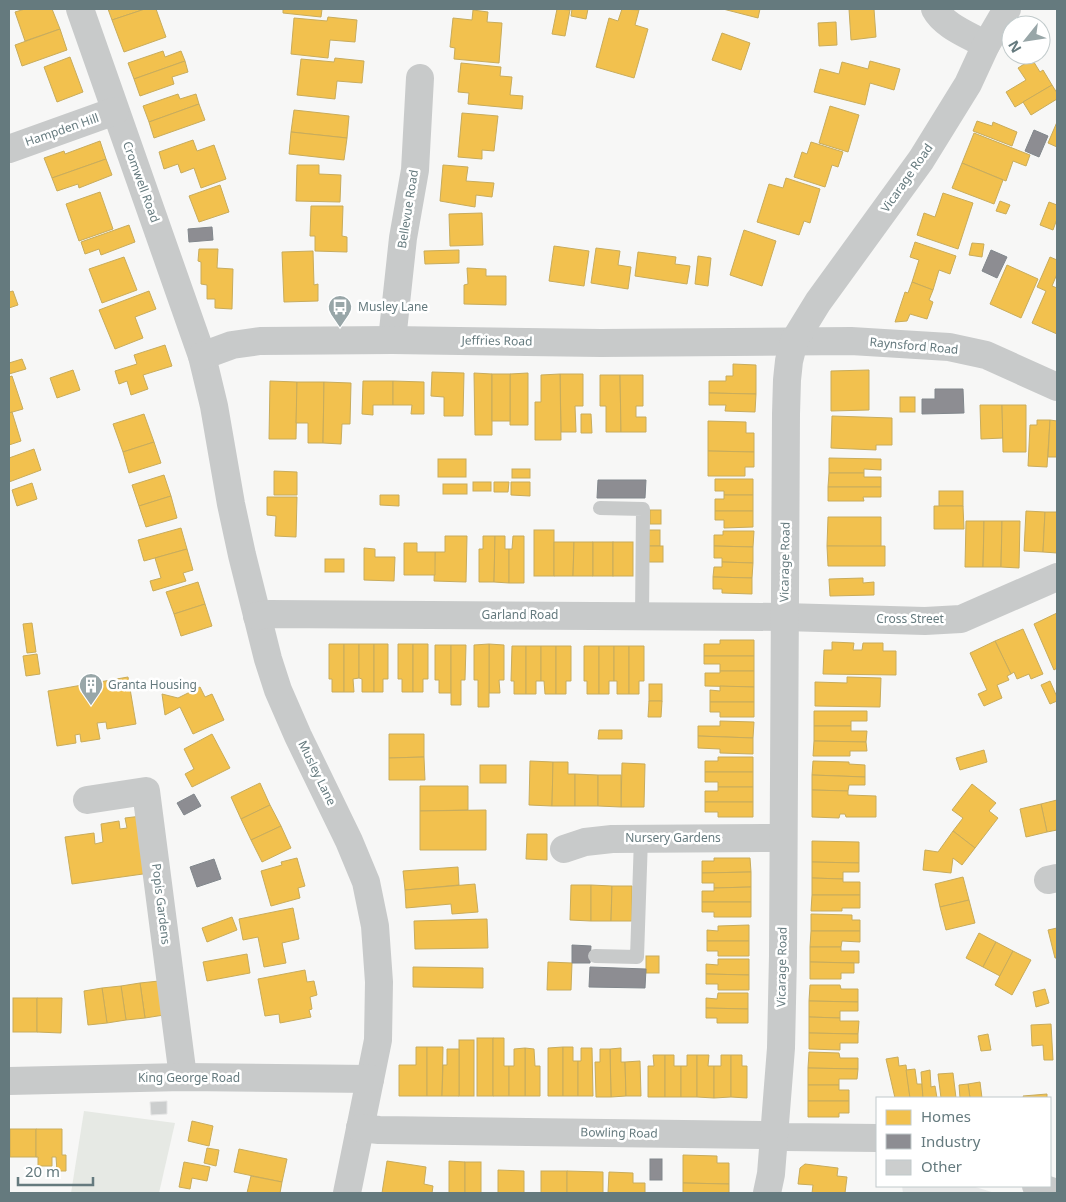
<svg xmlns="http://www.w3.org/2000/svg" width="1066" height="1202" font-family="'Noto Sans',sans-serif">
	<style>
		.built { fill: #e7e8e8 }
		.green { fill: #e6e9e4 }
		.homes { fill: #f2c14e; stroke: #c8ac5c }
		.industry { fill: #8d8d92; stroke: #81878c }
		.building { fill: #cccece; stroke: #e6e6e6 }
		.lines { fill: none; stroke-linecap: round; stroke-linejoin: round }
		.lane { stroke: #c8caca; stroke-width: 14 }
		.street { stroke: #c8caca; stroke-width: 28 }
		.labels { text-anchor: middle; stroke-width: 5; stroke-linejoin: round; paint-order: stroke }
		.street-label { font-size: 12px; fill: #657a7e; stroke: #fff }
		.poi-label { font-size: 12px; fill: #657a7e; stroke: #fff; text-anchor: start }
	</style>
	<rect width="100%" height="100%" fill="#f7f7f6"/>
	<!-- built -->
	<path class="built" d="M902,1186H972L995,1193H903Z"/>
	<!-- green -->
	<path class="green" d="M84,1111L175,1123L159,1193H71Z"/>
	<!-- homes -->
	<g class="homes">
		<path d="M25,9H52L60,29L25,41L15,12Z"/>
		<path d="M108,9H145L112,20Z"/>
		<path d="M145,9H156L166,37L124,52L112,20Z"/>
		<path d="M283,9H322L321,17L283,13Z"/>
		<path d="M557,9L570,10L565,36L552,34Z"/>
		<path d="M572,9H588L586,19L571,16Z"/>
		<path d="M622,9L639,10L635,25L648,29L634,78L596,67L609,18L618,21Z"/>
		<path d="M723,9H760L758,18Z"/>
		<path d="M849,9H874L876,37L851,40Z"/>
		<path d="M473,10L488,12L487,22L502,23L499,63L454,59L455,48L450,47L453,18L472,20Z"/>
		<path d="M328,17L357,20L355,42L330,40L328,58L291,54L294,18L327,21Z"/>
		<path d="M836,22L837,45L819,46L818,23Z"/>
		<path d="M60,29L67,50L22,66L15,45Z"/>
		<path d="M722,33L750,43L741,70L712,60Z"/>
		<path d="M163,51L165,57L181,51L185,61L134,79L128,63Z"/>
		<path d="M70,57L83,92L57,102L44,67Z"/>
		<path d="M335,58L364,61L362,83L337,81L335,99L297,95L301,59L334,62Z"/>
		<path d="M1032,59L1040,72L1043,70L1052,85L1015,107L1006,92L1026,80L1018,68Z"/>
		<path d="M185,61L188,72L172,77L174,84L140,96L134,79Z"/>
		<path d="M870,61L900,69L894,90L870,83L865,105L814,92L820,69L839,74L842,62L868,69Z"/>
		<path d="M461,63L501,67L500,76L512,77L510,95L523,96L522,109L468,104L469,93L458,92Z"/>
		<path d="M1052,85L1057,93V99L1031,115L1023,102Z"/>
		<path d="M178,94L180,99L196,94L199,104L149,122L143,106Z"/>
		<path d="M199,104L205,120L154,138L149,122Z"/>
		<path d="M830,106L859,115L848,152L819,143Z"/>
		<path d="M294,110L349,116L347,138L291,132Z"/>
		<path d="M462,113L498,116L494,151L482,150V159L458,157Z"/>
		<path d="M977,121L992,126L993,122L1017,132L1012,146L973,131Z"/>
		<path d="M1057,122V147L1048,143Z"/>
		<path d="M291,132L347,138L344,160L289,154Z"/>
		<path d="M974,133L1030,155L1026,166L1013,161L1006,181L962,163Z"/>
		<path d="M193,140L197,151L214,145L226,179L201,188L194,168L181,173L178,164L164,169L159,152Z"/>
		<path d="M100,141L106,159L52,178L44,158L64,151L65,154Z"/>
		<path d="M811,142L843,152L838,167L832,165L825,187L794,177L802,152L807,154Z"/>
		<path d="M106,159L112,175L79,188L78,184L57,191L52,178Z"/>
		<path d="M962,163L1003,180L994,204L952,188Z"/>
		<path d="M297,165H319V174L341,175L340,202L296,201Z"/>
		<path d="M443,165L468,167L466,181L494,183L492,197L476,195L475,207L440,201Z"/>
		<path d="M786,178L820,189L810,223L804,221L799,235L757,222L769,184L783,188Z"/>
		<path d="M220,185L229,212L199,222L189,196Z"/>
		<path d="M100,192L113,229L79,241L66,204Z"/>
		<path d="M943,193L973,203L958,249L917,235L924,213L935,217Z"/>
		<path d="M1000,201L1010,205L1006,214L996,211Z"/>
		<path d="M1049,202L1057,205V219L1053,230L1040,225Z"/>
		<path d="M311,206H343L342,236L347,237V252L315,251V236H310Z"/>
		<path d="M482,213L483,245L450,246L449,214Z"/>
		<path d="M129,225L135,242L101,255L99,249L85,254L81,242Z"/>
		<path d="M744,230L776,241L762,286L730,275Z"/>
		<path d="M915,242L956,256L950,274L939,270L933,290L912,282L919,260L910,257Z"/>
		<path d="M972,243L984,244L982,257L969,255Z"/>
		<path d="M554,246L589,251L584,286L549,281Z"/>
		<path d="M596,248L620,251L618,265L631,267L628,289L591,283Z"/>
		<path d="M199,249H218L217,268L233,269L232,309L215,308V299H207V285L201,284V262L198,261Z"/>
		<path d="M459,250V263L425,264L424,251Z"/>
		<path d="M313,251L314,285L318,284V301L284,302L282,252Z"/>
		<path d="M638,252L676,257L675,264L690,266L687,284L635,276Z"/>
		<path d="M698,256L711,258L708,286L695,284Z"/>
		<path d="M124,257L137,290L102,303L89,269Z"/>
		<path d="M1050,257L1057,260V274L1052,286L1057,288V334L1032,323L1046,291L1037,287Z"/>
		<path d="M1007,265L1038,279L1021,318L990,304Z"/>
		<path d="M467,268L486,269V276H506V305L464,304V285L468,284Z"/>
		<path d="M912,282L933,290L929,300L933,302L927,319L910,314L907,321L895,322L905,292L908,293Z"/>
		<path d="M13,291L18,305L9,308V292Z"/>
		<path d="M149,291L156,309L135,317L143,338L115,349L99,310Z"/>
		<path d="M165,345L172,366L143,375L148,389L131,395L127,381L119,384L115,371L137,364L134,355Z"/>
		<path d="M22,359L26,369L9,374V363Z"/>
		<path d="M733,364L756,365V394L709,393V381H726V376H733Z"/>
		<path d="M73,370L80,390L57,398L50,378Z"/>
		<path d="M869,370V410L831,411V371Z"/>
		<path d="M432,372L464,373L463,416H444V397L431,396Z"/>
		<path d="M474,373L492,374V435H475Z"/>
		<path d="M528,373V425H510V374Z"/>
		<rect x="492" y="374" width="18" height="47"/>
		<path d="M560,374H583V406H575L576,432H561Z"/>
		<path d="M560,374L561,440H535V402H541V375Z"/>
		<path d="M600,375H620L621,432H606V406H600Z"/>
		<path d="M620,375H643V406H636V417H646V432H621Z"/>
		<path d="M12,376L23,409L9,413V377Z"/>
		<path d="M270,381L297,382L296,439H269Z"/>
		<path d="M363,381H393V405H373V415L362,414Z"/>
		<path d="M393,381L424,382V414H411L412,405H393Z"/>
		<path d="M297,382H324L323,443H308V423H296Z"/>
		<path d="M324,382L351,383L350,424H342L341,444L323,443Z"/>
		<path d="M709,393L756,394L755,412L725,411L726,405H709Z"/>
		<rect x="900" y="397" width="15" height="15"/>
		<path d="M980,405H1002L1003,438L981,439Z"/>
		<path d="M1002,405H1026V452H1003Z"/>
		<path d="M12,412L21,441L9,445V413Z"/>
		<path d="M144,414L154,442L123,452L113,424Z"/>
		<path d="M581,414H591L592,433H581Z"/>
		<path d="M832,416L892,418V445H876V450L831,448Z"/>
		<path d="M1037,420H1050L1047,467L1028,466L1030,425H1037Z"/>
		<path d="M1050,420L1057,421V457H1048Z"/>
		<path d="M708,421L746,422V433H754V452L708,451Z"/>
		<path d="M154,442L161,463L129,473L123,452Z"/>
		<path d="M34,449L41,470L9,482V458Z"/>
		<path d="M708,451L754,452V467H745V476H708Z"/>
		<path d="M829,458L881,459V470L864,469V473H829Z"/>
		<rect x="438" y="459" width="28" height="18"/>
		<rect x="512" y="469" width="18" height="9"/>
		<path d="M274,471L297,472V495H274Z"/>
		<path d="M829,473H864V477H881V487H828Z"/>
		<path d="M164,475L171,496L139,506L132,485Z"/>
		<path d="M715,479H753V495H724V491H715Z"/>
		<rect x="473" y="482" width="18" height="9"/>
		<path d="M494,482H509L508,492H494Z"/>
		<path d="M511,482H530V496L511,495Z"/>
		<path d="M32,483L37,499L17,506L12,490Z"/>
		<rect x="443" y="484" width="24" height="10"/>
		<path d="M828,487H881V497H863L864,501H828Z"/>
		<rect x="939" y="491" width="24" height="15"/>
		<path d="M380,495H399V506L380,505Z"/>
		<path d="M724,495H753V511H715V499H724Z"/>
		<path d="M171,496L177,518L146,527L139,506Z"/>
		<path d="M267,497H297L296,537L275,536L276,516L267,515Z"/>
		<path d="M934,506H963L964,529H934Z"/>
		<rect x="650" y="510" width="11" height="14"/>
		<path d="M715,511H753V527L724,528V520H715Z"/>
		<path d="M1026,511L1045,512L1043,552L1024,551Z"/>
		<path d="M1045,512H1057V553L1043,552Z"/>
		<path d="M828,517H881V547L827,546Z"/>
		<path d="M966,521H984L983,567H965Z"/>
		<path d="M984,521H1002L1001,567H983Z"/>
		<path d="M1002,521H1020L1019,568L1001,567Z"/>
		<path d="M181,528L187,549L144,561L138,540Z"/>
		<rect x="534" y="530" width="20" height="46"/>
		<rect x="649" y="530" width="11" height="16"/>
		<path d="M723,531H754L753,547L714,546V535H723Z"/>
		<path d="M445,536H467L466,582L434,581L435,552H445Z"/>
		<path d="M483,536H495L494,582H479V549H483Z"/>
		<path d="M495,536H505V549H509V583L494,582Z"/>
		<path d="M513,536H524V583H509V549H512Z"/>
		<path d="M554,542H574L573,576H554Z"/>
		<path d="M574,542H593V576H573Z"/>
		<rect x="593" y="542" width="20" height="34"/>
		<rect x="613" y="542" width="20" height="34"/>
		<path d="M404,543H417V552H435V575H404Z"/>
		<rect x="649" y="546" width="14" height="16"/>
		<path d="M714,546L753,547V563L722,562V558H714Z"/>
		<path d="M827,546H885V566H828Z"/>
		<path d="M364,548L375,549V557H395L394,581L364,580Z"/>
		<path d="M187,549L193,570L183,573L186,581L153,591L150,581L161,578L155,558Z"/>
		<rect x="325" y="559" width="19" height="13"/>
		<path d="M722,562L753,563L752,578L713,577L714,567H722Z"/>
		<path d="M713,577L752,578V594L722,593V589H713Z"/>
		<path d="M863,578V583L874,582V595L830,596L829,579Z"/>
		<path d="M198,582L205,604L174,614L166,592Z"/>
		<path d="M205,604L212,626L181,636L174,614Z"/>
		<path d="M1057,613V668L1054,670L1034,624Z"/>
		<path d="M32,623L36,652L27,653L23,624Z"/>
		<path d="M1023,629L1043,674L1031,679L1029,674L1017,679L1014,672L1011,674L995,641Z"/>
		<path d="M720,640H754V656H704V644H720Z"/>
		<path d="M995,641L1011,674L1007,676L1009,680L997,685L1002,698L984,706L978,694L987,690L970,653Z"/>
		<path d="M832,642L854,643L853,650H862L863,643H883V651H896V675L823,674L824,650H832Z"/>
		<path d="M329,644H344V692H332V679H329Z"/>
		<path d="M344,644H359V678L353,679L354,692H344Z"/>
		<path d="M359,644H374V692H362V679L359,678Z"/>
		<path d="M374,644H388V679H383V692H374Z"/>
		<path d="M398,644H413V692H402V679H398Z"/>
		<path d="M413,644H428V679H423V692H413Z"/>
		<path d="M489,644L504,645V680H499L500,693H489Z"/>
		<path d="M489,644V707H478V680H474V645Z"/>
		<path d="M435,645H451V693H439V680H435Z"/>
		<path d="M451,645H466L465,680H461V705H451Z"/>
		<path d="M512,646H526V694H514V681H511Z"/>
		<path d="M526,646H541V681H536V694H526Z"/>
		<path d="M541,646H556V694H545L544,681H541Z"/>
		<path d="M556,646H571V681H566V694H556Z"/>
		<path d="M584,646H599V694H587V681H584Z"/>
		<path d="M599,646H614V681H609V694H599Z"/>
		<path d="M614,646H629V694H617V681H614Z"/>
		<path d="M629,646H644V681H639V694H629Z"/>
		<path d="M37,654L40,674L26,676L23,656Z"/>
		<path d="M704,656H754V671H720V664H704Z"/>
		<path d="M720,671H754V687L705,686V673H720Z"/>
		<path d="M128,677L136,724L107,729L106,722L97,723L100,739L81,742L80,734L75,735L76,743L57,746L48,691Z"/>
		<path d="M847,677L881,678L880,707L815,706V682L847,683Z"/>
		<path d="M1050,681L1057,697V701L1050,704L1041,685Z"/>
		<rect x="649" y="684" width="13" height="17"/>
		<path d="M720,686L754,687V702H710V690L720,691Z"/>
		<path d="M200,687L205,697L212,694L224,720L193,734L180,707L165,715L162,694L178,698Z"/>
		<path d="M649,701H662L661,717H648Z"/>
		<path d="M710,702H754V717H720V712H710Z"/>
		<path d="M814,711H867V721H851V726H814Z"/>
		<path d="M720,721L754,722L753,738L698,736V726H720Z"/>
		<path d="M814,726H851V731H867L866,742L814,741Z"/>
		<path d="M599,730H622V739H598Z"/>
		<path d="M212,734L230,768L192,787L185,774L194,769L184,749Z"/>
		<path d="M389,734H424V757L389,758Z"/>
		<path d="M698,736L753,738V754L720,753V749L698,748Z"/>
		<path d="M814,741L866,742L867,751H850V756H813Z"/>
		<path d="M984,750L987,762L960,770L956,758Z"/>
		<path d="M424,757L425,780H389V758Z"/>
		<path d="M718,757H753V772H705V761H718Z"/>
		<path d="M530,761L553,762L552,806L529,805Z"/>
		<path d="M813,761L849,762V764L865,765V777L812,775Z"/>
		<path d="M553,762H568V774H575V806H552Z"/>
		<path d="M622,763L645,764L644,807H621Z"/>
		<rect x="480" y="765" width="26" height="18"/>
		<path d="M705,772H753V787H718V782H705Z"/>
		<path d="M575,774L598,775V806H575Z"/>
		<path d="M598,775H621V807L598,806Z"/>
		<path d="M812,775L865,777V785H849L848,791L812,790Z"/>
		<path d="M260,783L270,805L241,819L231,797Z"/>
		<path d="M972,784L996,803L989,811L998,818L975,848L953,831L963,818L952,810Z"/>
		<path d="M420,786H468V810L420,811Z"/>
		<path d="M718,787H753V802H705V791H718Z"/>
		<path d="M812,790L848,791V795L876,796V817H846L845,814H840L839,818L812,817Z"/>
		<path d="M1057,800V830L1047,832L1041,804Z"/>
		<path d="M705,802H753V817H718V812H705Z"/>
		<path d="M1041,804L1047,832L1026,837L1020,809Z"/>
		<path d="M270,805L281,826L251,840L241,819Z"/>
		<path d="M486,810V850H420V811Z"/>
		<path d="M142,816L150,873L72,884L65,837L94,833L95,844L103,842L101,824L119,821L120,829L127,828L125,818Z"/>
		<path d="M281,826L291,848L262,862L251,840Z"/>
		<path d="M953,831L975,848L962,865L953,858L951,873L923,870L925,850L938,852Z"/>
		<path d="M527,834H547V860L526,859Z"/>
		<path d="M812,841L859,842V863L812,862Z"/>
		<path d="M297,858L305,886L298,888L300,898L271,906L261,871L282,865L281,862Z"/>
		<path d="M714,858H750L751,872L702,873V861H714Z"/>
		<path d="M812,862L859,863V872H843V879L812,878Z"/>
		<path d="M458,867L459,885L405,890L403,871Z"/>
		<path d="M751,872V887L714,888V883H702V873Z"/>
		<path d="M963,877L969,900L940,907L935,884Z"/>
		<path d="M812,878L843,879V882H860V895H812Z"/>
		<path d="M475,884L478,912L452,914L451,904L406,908L405,890Z"/>
		<path d="M571,885H591V921L570,920Z"/>
		<path d="M591,885L612,886L611,921H591Z"/>
		<path d="M612,886H632V921H611Z"/>
		<path d="M751,887V902H702V891H714V888Z"/>
		<path d="M812,895H860V908H842V911H811Z"/>
		<path d="M969,900L975,923L946,930L940,907Z"/>
		<path d="M702,902H751V917H714V912H702Z"/>
		<path d="M293,908L299,939L282,943L286,963L264,967L258,937L243,940L239,919Z"/>
		<path d="M811,914L852,915V920H860V931H811Z"/>
		<path d="M232,917L237,930L207,942L202,928Z"/>
		<path d="M487,919L488,948L415,949L414,921Z"/>
		<path d="M749,925V941H707V930L718,931V926Z"/>
		<path d="M1057,928V958H1055L1048,930Z"/>
		<path d="M811,931H860V942L842,941L841,947H810Z"/>
		<path d="M979,933L996,942L983,967L966,958Z"/>
		<path d="M707,941H749V956H718V951H707Z"/>
		<path d="M996,942L1013,951L1000,976L983,967Z"/>
		<path d="M810,947H841V951H859V963L810,962Z"/>
		<path d="M1013,951L1031,960L1012,995L995,985Z"/>
		<path d="M247,954L250,973L207,981L203,962Z"/>
		<rect x="646" y="956" width="13" height="17"/>
		<path d="M718,959H749V975L706,974V964L718,965Z"/>
		<path d="M548,962L572,963L571,990H547Z"/>
		<path d="M810,962L854,963V973H841V979H810Z"/>
		<path d="M413,967L483,968V988L413,987Z"/>
		<path d="M305,970L307,982L314,981L317,995L310,997L312,1009L309,1010L311,1017L280,1023L279,1014L265,1016L258,979Z"/>
		<path d="M706,974L749,975V990H718V984H706Z"/>
		<path d="M159,981L164,1015L145,1018L140,983Z"/>
		<path d="M140,983L145,1018L126,1020L121,986Z"/>
		<path d="M810,985H840L841,989H858V1002L809,1001Z"/>
		<path d="M121,986L126,1020L107,1023L102,988Z"/>
		<path d="M102,988L107,1023L88,1025L84,991Z"/>
		<path d="M1045,989L1049,1003L1036,1007L1033,992Z"/>
		<path d="M718,993H748V1009L706,1008V998L717,999Z"/>
		<rect x="13" y="998" width="24" height="34"/>
		<path d="M37,998H62L61,1033L37,1032Z"/>
		<path d="M809,1001L858,1002V1011H840V1018L809,1017Z"/>
		<path d="M706,1008L748,1009V1023H717V1018H706Z"/>
		<path d="M809,1017L840,1018V1021H859L858,1034L809,1033Z"/>
		<path d="M1051,1024L1053,1060H1044L1043,1045L1032,1046L1031,1025Z"/>
		<path d="M809,1033L858,1034V1043H840V1050L809,1049Z"/>
		<path d="M988,1034L991,1050L981,1051L978,1036Z"/>
		<rect x="477" y="1038" width="16" height="58"/>
		<path d="M493,1038H504V1066H509V1096H493Z"/>
		<rect x="459" y="1040" width="15" height="56"/>
		<path d="M416,1047H427V1096H399V1065H416Z"/>
		<path d="M427,1047H443L442,1096H427Z"/>
		<path d="M563,1047V1096H548V1048Z"/>
		<path d="M563,1047H573V1061H578V1096H563Z"/>
		<path d="M525,1048L534,1049L535,1066H540V1096H525Z"/>
		<path d="M525,1048V1096H509V1066H514V1049Z"/>
		<path d="M581,1048H592L593,1096H578V1061H581Z"/>
		<path d="M621,1048V1062H625L626,1096L611,1097L610,1049Z"/>
		<path d="M447,1049H459V1096H442L443,1065H447Z"/>
		<path d="M600,1049H610L611,1097H596L595,1062H600Z"/>
		<path d="M809,1052L839,1053L840,1058H858V1069L808,1068Z"/>
		<path d="M653,1055H665V1097H648V1066H654Z"/>
		<path d="M665,1055H674V1066H681V1097H665Z"/>
		<path d="M687,1055H697V1097H681V1066H687Z"/>
		<path d="M697,1055H709L708,1066H714V1098L697,1097Z"/>
		<path d="M721,1055H731V1097L714,1098V1066H721Z"/>
		<path d="M731,1055H742V1066H747V1098L731,1097Z"/>
		<path d="M898,1057L899,1066L906,1065L910,1098H895L886,1059Z"/>
		<path d="M640,1061L641,1096H626L625,1062Z"/>
		<path d="M808,1068L858,1069L857,1079H839V1085H808Z"/>
		<path d="M915,1069L917,1084H922L923,1098H910L906,1070Z"/>
		<path d="M930,1070L931,1087L935,1086L937,1098H923L921,1072Z"/>
		<path d="M953,1073L956,1098H941L938,1074Z"/>
		<path d="M980,1082L982,1098H970L968,1084Z"/>
		<path d="M968,1084L970,1098H960L959,1085Z"/>
		<path d="M808,1085H839V1090H849V1101H808Z"/>
		<path d="M1047,1094V1098H1024L1023,1096Z"/>
		<path d="M808,1101H849V1113H839V1117H808Z"/>
		<path d="M192,1121L213,1126L209,1146L188,1141Z"/>
		<rect x="10" y="1129" width="26" height="28"/>
		<path d="M36,1129H62V1155H66V1171H57L56,1157H52V1166H38V1157H36Z"/>
		<path d="M207,1148L219,1150L216,1166L204,1163Z"/>
		<path d="M239,1149L287,1159L282,1182L234,1172Z"/>
		<path d="M683,1155L717,1156V1163H729V1184L683,1183Z"/>
		<path d="M387,1161L426,1167L424,1184L433,1186L432,1193H382Z"/>
		<path d="M449,1161L465,1162V1193H449Z"/>
		<path d="M184,1162L210,1167L207,1181L192,1178L190,1189L179,1187Z"/>
		<rect x="465" y="1162" width="16" height="31"/>
		<path d="M805,1164L838,1168L837,1176L847,1177L845,1193H812L813,1185L798,1184L800,1168Z"/>
		<path d="M498,1170L524,1171V1193H498Z"/>
		<rect x="541" y="1171" width="26" height="22"/>
		<path d="M567,1171L603,1172V1193H567Z"/>
		<path d="M609,1172L633,1173V1183H645V1193H608Z"/>
		<path d="M251,1176L282,1182L280,1193H247Z"/>
		<path d="M683,1183L729,1184V1193H683Z"/>
	</g>
	<!-- industry -->
	<g class="industry">
		<path d="M1034,130L1048,136L1039,157L1025,151Z"/>
		<path d="M212,227L213,240L189,242L188,229Z"/>
		<path d="M991,250L1007,257L997,278L982,271Z"/>
		<path d="M935,389H963L964,413L922,414V399H935Z"/>
		<path d="M598,480H646L645,498H597Z"/>
		<path d="M194,794L201,806L184,815L177,803Z"/>
		<path d="M214,859L221,879L197,887L190,867Z"/>
		<path d="M572,945L591,946L590,963H572Z"/>
		<path d="M590,967L646,969L645,988L589,987Z"/>
		<rect x="650" y="1159" width="12" height="21"/>
	</g>
	<!-- building -->
	<path class="building" d="M167,1101V1114L151,1115L150,1102Z"/>
	<g class="lines">
		<!-- lane -->
		<g class="lane">
			<path d="M600,508L643,509L642,616"/>
			<path d="M595,956L637,957L641,838"/>
		</g>
		<!-- street -->
		<g class="street">
			<path d="M80,9L202,356L214,406L231,504L242,555L268,659L278,690L298,736L349,841L366,882L375,926L379,982L378,1040L347,1193"/>
			<path d="M935,9C944,26 969,35 986,45"/>
			<path d="M9,149L115,111"/>
			<path d="M392,340L403,238L415,170L420,78"/>
			<path d="M202,356L232,345L260,341L392,340L601,343L851,341L949,347L986,355L1057,387"/>
			<path d="M257,616L269,614L784,617L925,621L961,619L1057,577"/>
			<path d="M87,800L146,791L183,1077"/>
			<path d="M564,849L585,842L612,839L783,838"/>
			<path d="M1048,880L1057,878"/>
			<path d="M9,1081L183,1077L370,1079"/>
			<path d="M360,1128L379,1130L762,1135L786,1137L877,1138"/>
			<path d="M1036,1186L1057,1193"/>
			<path d="M767,1193L771,1174L781,1048L783,956L786,414L787,380L789,361L794,341L818,302L921,160L968,84L986,45L1007,9"/>
		</g>
	</g>
	<!-- icons -->
	<defs>
		<g id="bus-pin" transform="scale(1.25)"><path d="M0 17L-7.5 6A9.5 9.5 0 1 1 7.5 6Z" fill="#98a6a8" stroke="#fff"/><path d="M-5-6H5V4H4V6H2V4H-2V6H-4V4H-5ZM-3.5-4V0h7V-4ZM-3.5 1.2v1.5H-2V1.2ZM2 1.2v1.5H3.5V1.2Z" fill="#fff"/></g>
		<g id="building-pin" transform="scale(1.25)"><path d="M0 17L-7.5 6A9.5 9.5 0 1 1 7.5 6Z" fill="#98a6a8" stroke="#fff"/><path d="M-4-6H4V6H1V3H-1V6H-4ZM-2.5-4.3h1.7v1.8h-1.7ZM.8-4.3h1.7v1.8H.8ZM-2.5-1h1.7V.8h-1.7ZM.8-1h1.7V.8H.8Z" fill="#fff"/></g>
	</defs>
	<g fill-rule="evenodd">
		<use href="#bus-pin" x="340" y="307"/>
		<use href="#building-pin" x="91" y="685"/>
	</g>
	<g class="labels">
		<!-- street labels -->
		<g class="street-label">
			<text transform="translate(62 130) rotate(-19)" y="4">Hampden Hill</text>
			<text transform="translate(907 178) rotate(-55)" y="4">Vicarage Road</text>
			<text transform="translate(141 182) rotate(70)" y="4">Cromwell Road</text>
			<text transform="translate(408 209) rotate(-81)" y="4">Bellevue Road</text>
			<text transform="translate(497 341) rotate(1)" y="4">Jeffries Road</text>
			<text transform="translate(914 346) rotate(5)" y="4">Raynsford Road</text>
			<text transform="translate(785 562) rotate(-89)" y="4">Vicarage Road</text>
			<text x="520" y="619">Garland Road</text>
			<text x="910" y="623">Cross Street</text>
			<text transform="translate(317 773) rotate(64)" y="4">Musley Lane</text>
			<text x="673" y="842">Nursery Gardens</text>
			<text transform="translate(161 904) rotate(83)" y="4">Popis Gardens</text>
			<text transform="translate(782 967) rotate(-89)" y="4">Vicarage Road</text>
			<text x="189" y="1082">King George Road</text>
			<text transform="translate(619 1133) rotate(1)" y="4">Bowling Road</text>
		</g>
		<!-- poi labels -->
		<g class="poi-label">
			<text x="358" y="311">Musley Lane</text>
			<text x="108" y="689">Granta Housing</text>
		</g>
	</g>
	<!-- border -->
	<rect width="1066" height="1202" fill="none" stroke="#657a7e" stroke-width="20"/>
	<!-- legend -->
	<rect x="876" y="1097" width="175" height="90" fill="#ffffff" stroke="#c1cacb"/>
	<rect x="886" y="1110" width="25" height="15" fill="#f2c14e" stroke="#c1cacb"/>
	<text x="921" y="1122" font-size="15" fill="#657a7e">Homes</text>
	<rect x="886" y="1134" width="25" height="15" fill="#8d8d92" stroke="#c1cacb"/>
	<text x="921" y="1147" font-size="15" fill="#657a7e">Industry</text>
	<rect x="886" y="1160" width="25" height="15" fill="#cccece" stroke="#c1cacb"/>
	<text x="921" y="1172" font-size="15" fill="#657a7e">Other</text>
	<!-- north arrow -->
	<g transform="translate(1026 40) rotate(240)"><circle r="24" fill="#ffffff" stroke="#c1cacb"/>
	<path d="M0-4L9 19L0 12L-9 19Z" fill="#98a6a8"/>
	<text y="-8" font-size="14" font-weight="bold" text-anchor="middle" fill="#657a7e">N</text>
	</g>
	<!-- scale -->
	<path d="M18 1177v8h75v-8" fill="none" stroke="#657a7e" stroke-width="2.5"/>
	<text x="25" y="1177" font-size="15" fill="#657a7e" stroke="#ffffff" stroke-width="4" paint-order="stroke">20 m</text>
</svg>
